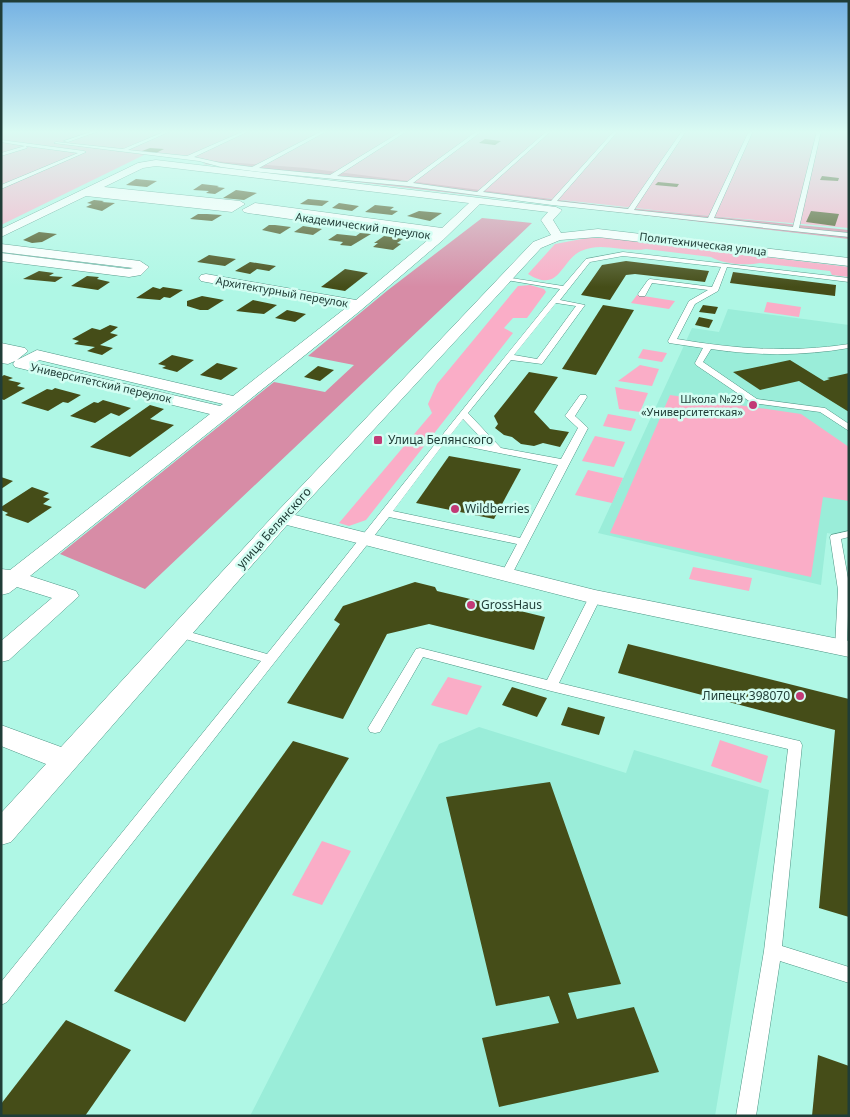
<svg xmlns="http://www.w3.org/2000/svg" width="850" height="1117" font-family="'Noto Sans',sans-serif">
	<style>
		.built { fill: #9aedd9 }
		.green { fill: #faadc7 }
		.forest { fill: #d78ca6 }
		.building { fill: #454d18 }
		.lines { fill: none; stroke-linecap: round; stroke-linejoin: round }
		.lane-casing { stroke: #4e9585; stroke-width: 1 }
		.street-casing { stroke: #4e9585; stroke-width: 1 }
		.lane { fill: #fff; fill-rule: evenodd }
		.street { fill: #fff; fill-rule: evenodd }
		.poi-dot { fill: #c23a76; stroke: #d4fef3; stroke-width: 2 }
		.labels { text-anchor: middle; stroke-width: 5; stroke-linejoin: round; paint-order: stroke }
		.far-street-label { font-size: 11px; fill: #203d37; stroke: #d4fef3 }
		.far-poi-label { font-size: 11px; fill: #203d37; stroke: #d4fef3; text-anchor: end }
		.poi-label { font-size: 12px; fill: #203d37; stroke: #d4fef3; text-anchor: start }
		.street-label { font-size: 12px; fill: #203d37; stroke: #d4fef3 }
	</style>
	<rect width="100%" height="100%" fill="#aff7e5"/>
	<!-- built -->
	<g class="built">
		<path d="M728,309L849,325V537L827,533L821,585L598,533L692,328L719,332Z"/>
		<path d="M479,727L626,773L634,750L769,790L715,1116H250L439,744Z"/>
	</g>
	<!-- green -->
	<g class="green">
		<path d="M1,131H849V228L699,215L146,154L1,225Z"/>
		<path d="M587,238H608L849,267V277L832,275L830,271L760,263C746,266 723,264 711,257L646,249C625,253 601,241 581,251C560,261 560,294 528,274L555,244Z"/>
		<path d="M530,285L544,289L546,292L527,318H513L504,328L513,333L366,520L349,526L339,523L432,413L428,404L437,384L518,286Z"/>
		<path d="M637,295L675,301L669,309L631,303Z"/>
		<path d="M767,302L801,307L799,317L764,312Z"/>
		<path d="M643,349L667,353L662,362L638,358Z"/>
		<path d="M640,365L659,369L652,386L618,381Z"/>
		<path d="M615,387L648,393L640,412L619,409Z"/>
		<path d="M670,395L801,414L849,447V501L823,497L811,577L610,533Z"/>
		<path d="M608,414L636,419L631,431L603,426Z"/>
		<path d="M595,436L625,442L614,467L582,461Z"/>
		<path d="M588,470L623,478L612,503L575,495Z"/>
		<path d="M693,567L752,578L749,591L689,579Z"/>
		<path d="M448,677L482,686L467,715L431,705Z"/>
		<path d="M720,740L768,756L761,783L711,766Z"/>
		<path d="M322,841L351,851L322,905L292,895Z"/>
	</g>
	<!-- forest -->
	<g class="forest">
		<path d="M213,161L306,168L599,205L849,230V239L203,164Z"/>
		<path d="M482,218L532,223L145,589L60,554L274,382L325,392L354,365L308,356L388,290Z"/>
	</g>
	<!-- building -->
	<g class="building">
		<path d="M485,139L501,141L495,145L479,143Z"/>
		<path d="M150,148L164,149L156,153L142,151Z"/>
		<path d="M822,176L839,178L838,181L820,180Z"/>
		<path d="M136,179L157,181L147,187L126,185Z"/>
		<path d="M658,182L679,184L677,187L655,185Z"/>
		<path d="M202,184L219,186L217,187L225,188L215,194L206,193L209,191L193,190Z"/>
		<path d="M236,190L257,193L244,200L223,198Z"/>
		<path d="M308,199L329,201L322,206L300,204Z"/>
		<path d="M94,200L104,201L102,202L115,203L102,211L86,207L92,204L87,203Z"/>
		<path d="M339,203L359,206L352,211L332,208Z"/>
		<path d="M375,205L394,207L390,210L398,211L392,215L365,212Z"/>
		<path d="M419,211L442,213L430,221L407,216Z"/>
		<path d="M811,211L839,214L835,226L806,222Z"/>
		<path d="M198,214H207L222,215L212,221L190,219Z"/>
		<path d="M269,225H275L291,227L280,234L262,230Z"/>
		<path d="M303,226L322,229L313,235L294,232Z"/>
		<path d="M39,232L57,234L42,242L32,243L23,240Z"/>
		<path d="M360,233L371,234L351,246L340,245L343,242L328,240L337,234L356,236Z"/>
		<path d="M384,236L403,239L397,243L401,244L393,250L373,247L378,243H374Z"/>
		<path d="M209,255L236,259L225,266L197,262Z"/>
		<path d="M626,261L709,271L705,282L635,274L626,275L610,300L581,295L602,265Z"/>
		<path d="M250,262L276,266L269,271L257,269L250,274L235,271Z"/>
		<path d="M345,269L368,273L345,291L321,287Z"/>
		<path d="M39,271L54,273L49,276L63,277L55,282L23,279Z"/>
		<path d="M733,272L836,285L835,296L730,283Z"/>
		<path d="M87,276L99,277L97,279L110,282L98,290L71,286Z"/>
		<path d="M153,287L160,289L163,287L183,290L170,298L164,297L160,300L136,298Z"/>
		<path d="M202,296L224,300L208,310H200L187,306V301Z"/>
		<path d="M253,300L277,305L264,314L236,311Z"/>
		<path d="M603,305L634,310L596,375L562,369Z"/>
		<path d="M703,305L718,307L715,314L699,312Z"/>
		<path d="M287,310L306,314L295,322L275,318Z"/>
		<path d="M699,317L713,320L709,328L695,325Z"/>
		<path d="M110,325L118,327L110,333L118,335L100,345L113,348L102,355L87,351L95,347L74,344L79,341L72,339L92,328L100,330Z"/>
		<path d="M172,355L194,360L177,372L162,368L166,366L158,364Z"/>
		<path d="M790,360L824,381L830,379L827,378L849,373V412L799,381L760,390L733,372Z"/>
		<path d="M217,363L238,368L221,380L200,375Z"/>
		<path d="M318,366L334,370L320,381L304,377Z"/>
		<path d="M529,372L558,377L534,412L550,429L569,432L560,447L543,443L534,446L521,444L512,437L504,435L495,428L498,424L494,416Z"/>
		<path d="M4,375L13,378L8,380L21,383L17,386L25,388L4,400L1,399V377Z"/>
		<path d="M55,388L81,395L68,403L63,402L48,411L21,403L47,389L52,390Z"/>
		<path d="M103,400L131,408L119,416L111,413L95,423L70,416L94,402L98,403Z"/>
		<path d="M150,405L164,409L150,419L174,425L130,457L90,447Z"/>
		<path d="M449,456L521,469L494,519L416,503Z"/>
		<path d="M1,477L13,481L1,489Z"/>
		<path d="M32,487L49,493L43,497L50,499L43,504L52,507L28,523L5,515L8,513L1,510V507Z"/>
		<path d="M415,582L435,587L437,591L545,617L534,650L429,624L387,634L343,719L287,703L340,624L334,620L343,606Z"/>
		<path d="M628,644L849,699V917L819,908L835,730L618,673Z"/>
		<path d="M512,687L547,698L537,717L502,705Z"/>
		<path d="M568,707L605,717L599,735L561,725Z"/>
		<path d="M293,741L349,758L185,1022L114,991Z"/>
		<path d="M550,782L621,984L568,993L577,1019L634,1007L659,1072L499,1107L482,1038L559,1023L549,996L496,1006L446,797Z"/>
		<path d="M66,1020L131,1050L85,1116H1V1104Z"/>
		<path d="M818,1055L849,1066V1116H812Z"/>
	</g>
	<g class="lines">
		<!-- lane casing -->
		<g class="lane-casing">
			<g id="lane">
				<path d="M93,131H99L68,142L64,141Z"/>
				<path d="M166,131H171L128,150L187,156L244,131H249L194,157L221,163L252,167L322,131H327L259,168L330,175L402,131H407L337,176L407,182L477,131H482L413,183L477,192L547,131H551L483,192L551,201L614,131H618L557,201L628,209L682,131H686L634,210L708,218L749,131H753L714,218L793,227L817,131H821L799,228L849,233V237L552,205L408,186L261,172L221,167L199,161L54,143L56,142L123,149Z"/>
				<path d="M1,140L84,151L86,152L1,189V185L78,153L26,146L27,148L1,156V153L25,146L1,142Z"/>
				<path d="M623,252L849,278V282L727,267L718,291L695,304L677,339C735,349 791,353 849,344V348C803,356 757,356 711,349L703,362L757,399L825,408L849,424V431L820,412L752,403L696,365L695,363L703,348L669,343L668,341L689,301L708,290L652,283L645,296H639L638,294L648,280L650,279L712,287L721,267L623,256L590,262L560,300L585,305L542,364L511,360L468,413L501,448L561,459L578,428L565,416L580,395H586L587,397L575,416L588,428L511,576L507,578L501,574L517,544L389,517L7,1002L1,1005V982L261,661L175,636L173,633L175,630L179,629L267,654C365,533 461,410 560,289L506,280L504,279V277L563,286L586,259ZM556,303L576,306L537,359L514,355ZM463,419L488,445L449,437ZM445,442L558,465L520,538L393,511Z"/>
				<path d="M849,531V537L841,539L849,584L847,647L845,650H837L835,647L838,590L830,537L831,535Z"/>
				<path d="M595,593L601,597L559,683L795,740L800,741L802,745L782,946L849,967V983L780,961L756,1116H736L764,951L788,749L551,691L423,657L380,732L375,733L370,732L368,728L416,649L420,648L547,680L589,597Z"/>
			</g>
		</g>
		<!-- street casing -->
		<g class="street-casing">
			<g id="street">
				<path d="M156,160L556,207L562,210L553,220L561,233L598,229L849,258V266L598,237L560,240L541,248L295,515L595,590L849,641V657L595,604L287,525L11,842L1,845V813L46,764L1,746V725L61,747L275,514L533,242L551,235L541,220L548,212L480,204L443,240L360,311L30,576L76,591L79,596L9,660L1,662V641L52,598L17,587L9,593L1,595V569L10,570L210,414L15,367L13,364L15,361L8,364L1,363V353H6H1V343L25,348L28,351L17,360L37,350L233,396L347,307L206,282L201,281L199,278L201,275L206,274L356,300L429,239L248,213L244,212L242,210L255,203L442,228L469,203L156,166L143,168L104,187L240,201L245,204L232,212L86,196L1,237V229L138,163ZM39,360L223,404L220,406L35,363Z"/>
				<path d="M1,244L140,261L149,267L141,275L129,277L1,261V253L129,269L133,268L1,252Z"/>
			</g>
		</g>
		<!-- lane -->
		<use href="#lane" class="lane"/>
		<!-- street -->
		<use href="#street" class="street"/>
	</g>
	<!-- sky -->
	<linearGradient id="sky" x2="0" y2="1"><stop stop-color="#75b2e3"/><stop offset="0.46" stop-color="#dbfbf3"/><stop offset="1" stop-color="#dbfbf3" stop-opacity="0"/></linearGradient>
	<rect width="850" height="287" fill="url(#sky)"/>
	<!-- markers -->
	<g class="poi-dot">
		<circle cx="753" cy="405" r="5"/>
		<rect x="373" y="435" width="10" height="10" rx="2.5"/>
		<circle cx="455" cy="509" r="5"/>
		<circle cx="471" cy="605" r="5"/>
		<circle cx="800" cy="696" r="5"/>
	</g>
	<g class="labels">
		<!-- far-street labels -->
		<g class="far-street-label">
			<text transform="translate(363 226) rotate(8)" y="4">Академический переулок</text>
			<text transform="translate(703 244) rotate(7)" y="4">Политехническая улица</text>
			<text transform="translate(282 292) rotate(10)" y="4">Архитектурный переулок</text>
			<text transform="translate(101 383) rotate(13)" y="4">Университетский переулок</text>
		</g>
		<!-- far-poi labels -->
		<g class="far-poi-label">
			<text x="743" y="403">Школа №29<tspan x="743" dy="13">«Университетская»</tspan></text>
		</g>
		<!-- poi labels -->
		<g class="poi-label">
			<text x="388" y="444">Улица Белянского</text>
			<text x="465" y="513">Wildberries</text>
			<text x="481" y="609">GrossHaus</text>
			<text x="790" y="700" text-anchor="end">Липецк 398070</text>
		</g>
		<!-- street labels -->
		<g class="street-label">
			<text transform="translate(274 528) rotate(-48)" y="4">улица Белянского</text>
		</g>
	</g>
	<!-- border -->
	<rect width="850" height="1117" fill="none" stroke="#203d37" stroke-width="5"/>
</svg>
